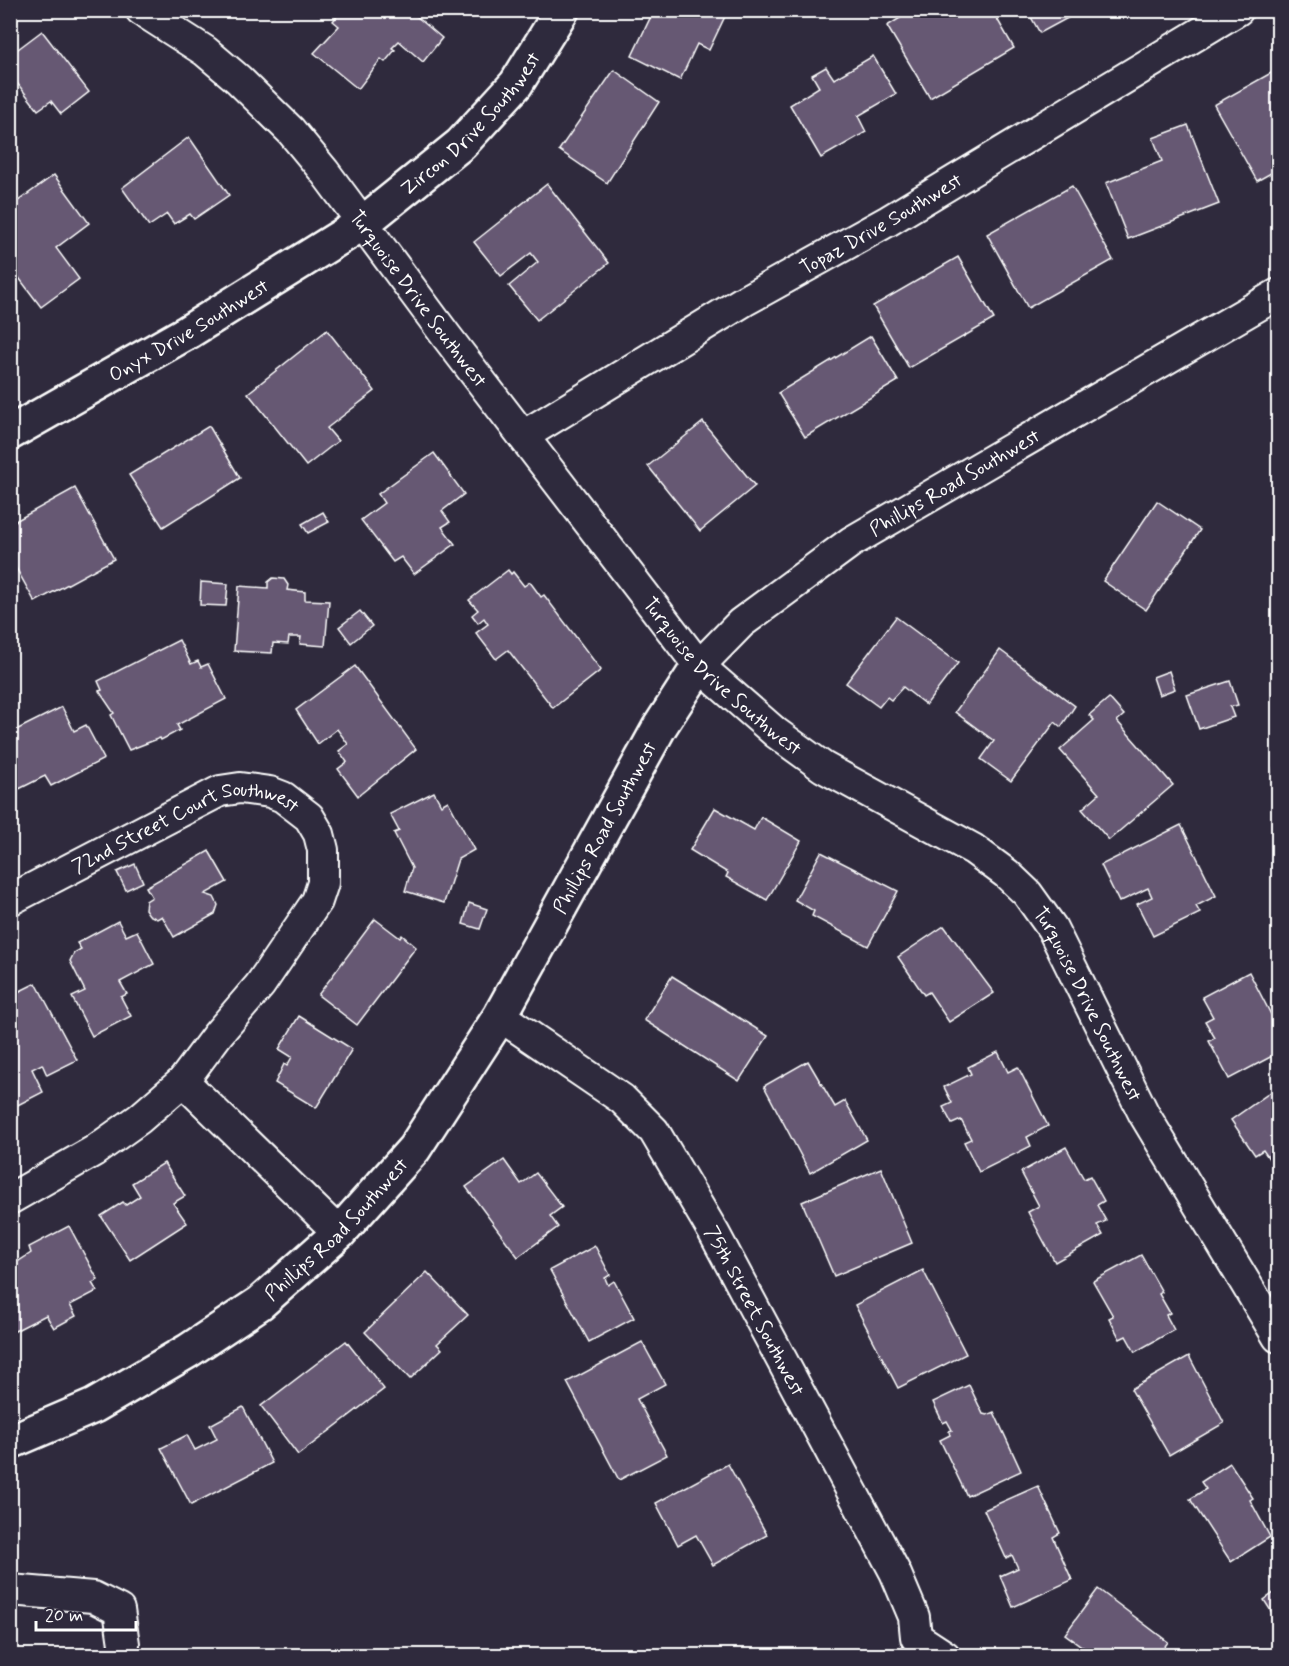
<svg xmlns="http://www.w3.org/2000/svg" width="1289" height="1666" font-family="Mynerve,sans-serif">
	<style>
		.building { fill: #665873; stroke: #fff; stroke-width: 1.5 }
		.lines { fill: none; stroke-linecap: round; stroke-linejoin: round }
		.street-casing { stroke: #fff; stroke-width: 34 }
		.secondary-casing { stroke: #fff; stroke-width: 38 }
		.street { stroke: #2f2a3d; stroke-width: 30 }
		.secondary { stroke: #2f2a3d; stroke-width: 33 }
		.labels { text-anchor: middle; stroke-width: 5; stroke-linejoin: round; paint-order: stroke }
		.street-label { font-size: 20px; fill: #fff; stroke: #2f2a3d }
	</style>
	<rect width="100%" height="100%" fill="#2f2a3d"/>
	<filter id="ink" filterUnits="userSpaceOnUse"><feTurbulence type="fractalNoise" baseFrequency=".0167" numOctaves="2"/><feDisplacementMap in="SourceGraphic" scale="12" xChannelSelector="R" yChannelSelector="G"/><feConvolveMatrix kernelMatrix="1 2 1 2 8 2 1 2 1" color-interpolation-filters="sRGB"/></filter>
	<g filter="url(#ink)">
		<!-- building -->
		<g class="building">
			<path d="M342,10H409L442,38L423,62L399,41L392,48L395,50L385,62L381,59L358,89L314,53L339,26L333,21Z"/>
			<path d="M654,10H728L709,50L697,44L680,80L632,56Z"/>
			<path d="M913,10H992L1014,48L930,98L887,26Z"/>
			<path d="M1027,10H1075L1077,13L1040,33Z"/>
			<path d="M42,31L89,92L61,114L51,101L38,110L10,74V55Z"/>
			<path d="M873,56L896,94L858,116L866,132L821,158L790,105L819,87L812,75L826,67L834,79Z"/>
			<path d="M1278,69V169L1257,181L1214,105Z"/>
			<path d="M614,70L659,102L607,183L559,150Z"/>
			<path d="M1188,125L1219,204L1128,239L1106,183L1162,161L1153,138Z"/>
			<path d="M189,137L229,195L194,219L190,214L174,224L167,214L149,226L122,188Z"/>
			<path d="M54,175L89,223L56,248L79,279L41,307L10,266V207Z"/>
			<path d="M547,184L609,263L537,320L509,286L538,262L531,253L501,276L474,242Z"/>
			<path d="M1072,186L1113,260L1028,308L987,234Z"/>
			<path d="M958,257L994,319L909,368L873,306Z"/>
			<path d="M327,330L375,391L327,428L338,441L306,466L248,393Z"/>
			<path d="M871,336L898,381L805,437L778,393Z"/>
			<path d="M703,422L755,486L700,531L648,466Z"/>
			<path d="M209,426L240,478L163,527L129,475Z"/>
			<path d="M434,453L464,494L442,511L450,522L442,527L455,544L414,574L401,557L393,562L361,520L384,503L378,494Z"/>
			<path d="M75,488L114,559L35,602L10,557V524Z"/>
			<path d="M1157,501L1200,530L1146,610L1103,581Z"/>
			<path d="M323,512L329,522L308,533L302,524Z"/>
			<path d="M508,570L511,574L513,572L524,586L530,582L541,597L544,595L601,670L553,708L508,650L496,659L476,633L488,624L484,618L478,623L472,615L478,610L469,600Z"/>
			<path d="M273,578L284,579L288,585L287,590L305,592V600L329,601L325,646L300,644L301,637H289L288,644L273,643L272,653L234,651L239,586L268,588V582Z"/>
			<path d="M201,582L228,584L226,606L200,605Z"/>
			<path d="M360,611L372,626L351,643L339,627Z"/>
			<path d="M896,617L958,663L926,705L903,687L891,700L887,697L879,707L846,683Z"/>
			<path d="M179,640L191,664L198,661L201,667L208,664L226,699L177,725L180,730L161,740L160,738L129,750L111,715L114,713L99,691L102,690L98,681Z"/>
			<path d="M1000,650L1075,706L1061,727L1055,722L1011,781L981,759L994,741L955,712Z"/>
			<path d="M355,666L416,749L358,796L338,769L347,762L339,751L348,744L337,729L318,744L296,710Z"/>
			<path d="M1169,671L1175,689L1159,695L1153,677Z"/>
			<path d="M1230,681L1238,705L1230,707L1234,717L1199,729L1187,695Z"/>
			<path d="M1109,698L1124,715L1117,721L1173,785L1109,840L1082,809L1099,794L1060,750L1094,720L1089,715Z"/>
			<path d="M62,707L74,731L86,725L104,759L51,786L45,776L11,793L10,733Z"/>
			<path d="M1278,734V774L1274,773Z"/>
			<path d="M434,792L441,805L448,801L474,850L458,859L444,903L405,891L412,868L394,833L399,831L390,814Z"/>
			<path d="M715,808L754,830L761,817L801,841L767,900L726,877L728,873L690,850Z"/>
			<path d="M1181,825L1216,896L1196,906L1200,913L1153,936L1137,904L1152,897L1148,888L1119,902L1101,865Z"/>
			<path d="M209,851L227,882L205,894L214,897L218,905L215,914L174,937L162,916L157,919L149,915L145,909L146,901L152,897L146,887Z"/>
			<path d="M821,852L898,891L868,946L812,916L814,911L795,900Z"/>
			<path d="M135,864L143,882L126,890L117,872Z"/>
			<path d="M469,903L487,909L480,929L463,924Z"/>
			<path d="M375,919L400,938L402,935L416,947L357,1025L318,995Z"/>
			<path d="M118,921L126,936L137,931L154,964L120,982L127,994L121,997L131,1016L92,1036L72,997L85,991L70,961L74,953L81,949L77,943Z"/>
			<path d="M944,926L994,993L949,1022L929,992L924,995L898,957Z"/>
			<path d="M1249,972L1278,1028V1053L1229,1079L1209,1041L1215,1038L1205,1021L1213,1017L1202,997Z"/>
			<path d="M672,976L768,1036L739,1081L644,1020Z"/>
			<path d="M36,983L77,1060L47,1075L42,1064L32,1069L43,1092L10,1109V996Z"/>
			<path d="M299,1016L352,1049L316,1108L275,1083L284,1064L287,1066L292,1057L279,1049Z"/>
			<path d="M998,1052L1008,1072L1018,1067L1048,1126L1027,1137L1031,1146L979,1172L964,1142L971,1139L961,1120L952,1124L943,1107L952,1103L944,1087L971,1074L968,1067Z"/>
			<path d="M808,1061L835,1107L845,1101L867,1140L810,1173L764,1086Z"/>
			<path d="M1278,1087V1166L1275,1161L1272,1163L1263,1150L1255,1155L1231,1120Z"/>
			<path d="M1066,1147L1084,1179L1090,1176L1104,1201L1097,1205L1106,1221L1097,1225L1103,1235L1055,1262L1028,1212L1039,1206L1021,1172Z"/>
			<path d="M504,1160L521,1184L536,1173L562,1207L550,1216L558,1227L518,1257L466,1187Z"/>
			<path d="M164,1163L185,1196L173,1203L187,1223L130,1260L101,1216L123,1202L126,1205L140,1196L132,1183Z"/>
			<path d="M881,1168L912,1243L834,1276L802,1202Z"/>
			<path d="M69,1226L98,1280L92,1283L97,1291L70,1305L76,1316L54,1328L46,1315L11,1333L10,1267L31,1253L29,1247Z"/>
			<path d="M595,1246L610,1275L605,1278L608,1285L614,1281L634,1318L589,1342L550,1270Z"/>
			<path d="M1141,1255L1162,1292L1159,1294L1170,1313L1166,1315L1174,1330L1135,1352L1126,1336L1120,1339L1109,1318L1113,1316L1093,1281Z"/>
			<path d="M923,1270L966,1354L898,1388L855,1305Z"/>
			<path d="M427,1272L468,1315L437,1344L442,1349L410,1379L365,1332Z"/>
			<path d="M346,1341L384,1389L298,1455L261,1406Z"/>
			<path d="M642,1342L665,1384L637,1399L667,1455L619,1480L567,1382Z"/>
			<path d="M1189,1356L1224,1423L1169,1455L1131,1389Z"/>
			<path d="M969,1385L983,1414L987,1415L994,1412L1021,1471L967,1496L940,1440L950,1435L949,1431L952,1430L947,1421L943,1423L933,1402Z"/>
			<path d="M243,1407L272,1463L191,1505L161,1448L187,1435L195,1450L217,1439L210,1425Z"/>
			<path d="M1230,1463L1253,1498L1250,1500L1270,1537L1231,1562L1190,1499L1206,1489L1201,1482Z"/>
			<path d="M728,1464L767,1535L713,1565L696,1535L678,1545L656,1503Z"/>
			<path d="M1038,1486L1060,1533L1053,1537L1072,1580L1013,1607L1000,1576L1018,1568L1012,1555L1006,1558L984,1510Z"/>
			<path d="M1098,1589L1168,1642L1163,1649L1172,1656H1089L1091,1653L1065,1634Z"/>
			<path d="M1278,1590V1622L1264,1600Z"/>
		</g>
		<g class="lines">
			<!-- street casing -->
			<g class="street-casing">
				<g id="street">
					<path id="s1" d="M141,10L205,51L238,79L291,131L324,171L447,337L699,666L776,733L823,767L973,849L1007,874L1027,893L1052,928L1144,1114L1278,1337"/>
					<path id="s2" d="M523,436L744,301L888,221L1238,10"/>
					<path id="s3" d="M699,666L741,623L851,542L1278,294"/>
					<path id="s4" d="M10,900L220,791L240,788L270,792L283,797L309,817L319,834L323,850V883L317,901L260,985L218,1034L183,1081L139,1119L94,1151L10,1199"/>
					<path id="s5" d="M500,1016L622,1099L654,1131L714,1233L895,1572L914,1617L916,1637L945,1656"/>
					<path d="M183,1081L339,1233"/>
					<path d="M10,1590L93,1597L119,1610L124,1644L122,1656"/>
				</g>
			</g>
			<!-- secondary casing -->
			<g class="secondary-casing">
				<g id="secondary">
					<path id="s6" d="M10,433L188,332L363,223L461,144L516,84L562,10"/>
					<path id="s7" d="M10,1442L94,1406L188,1351L260,1303L339,1233L414,1149L500,1016L659,728L699,666"/>
				</g>
			</g>
			<!-- street -->
			<use href="#street" class="street"/>
			<!-- secondary -->
			<use href="#secondary" class="secondary"/>
		</g>
	</g>
	<g class="labels">
		<!-- street labels -->
		<g class="street-label">
			<text dy="7" stroke="none"><textPath href="#s6" startOffset="558">Zircon Drive Southwest</textPath></text>
			<text dy="7" stroke="none"><textPath href="#s2" startOffset="416">Topaz Drive Southwest</textPath></text>
			<text dy="7" stroke="none"><textPath href="#s1" startOffset="404">Turquoise Drive Southwest</textPath></text>
			<text dy="7" stroke="none"><textPath href="#s6" startOffset="206">Onyx Drive Southwest</textPath></text>
			<text dy="7" stroke="none"><textPath href="#s3" startOffset="316">Phillips Road Southwest</textPath></text>
			<text dy="7" stroke="none"><textPath href="#s1" startOffset="890">Turquoise Drive Southwest</textPath></text>
			<text dy="7" stroke="none"><textPath href="#s7" startOffset="879">Phillips Road Southwest</textPath></text>
			<text dy="7" stroke="none"><textPath href="#s4" startOffset="195">72nd Street Court Southwest</textPath></text>
			<text dy="7" stroke="none"><textPath href="#s1" startOffset="1394">Turquoise Drive Southwest</textPath></text>
			<text dy="7" stroke="none"><textPath href="#s7" startOffset="393">Phillips Road Southwest</textPath></text>
			<text dy="7" stroke="none"><textPath href="#s5" startOffset="399">75th Street Southwest</textPath></text>
		</g>
	</g>
	<!-- margin -->
	<rect width="1289" height="1666" fill="none" stroke="#2f2a3d" stroke-width="36"/>
	<rect x="18" y="18" width="1253" height="1630" fill="none" stroke="#fff" stroke-width="2" filter="url(#ink)"/>
	<!-- scale -->
	<path d="M36 1621v9h100v-9" fill="none" stroke="#ffffff" stroke-width="3"/>
	<text x="45" y="1621" font-size="18" fill="#ffffff" stroke="#2f2a3d" stroke-width="4.5" paint-order="stroke">20 m</text>
</svg>
